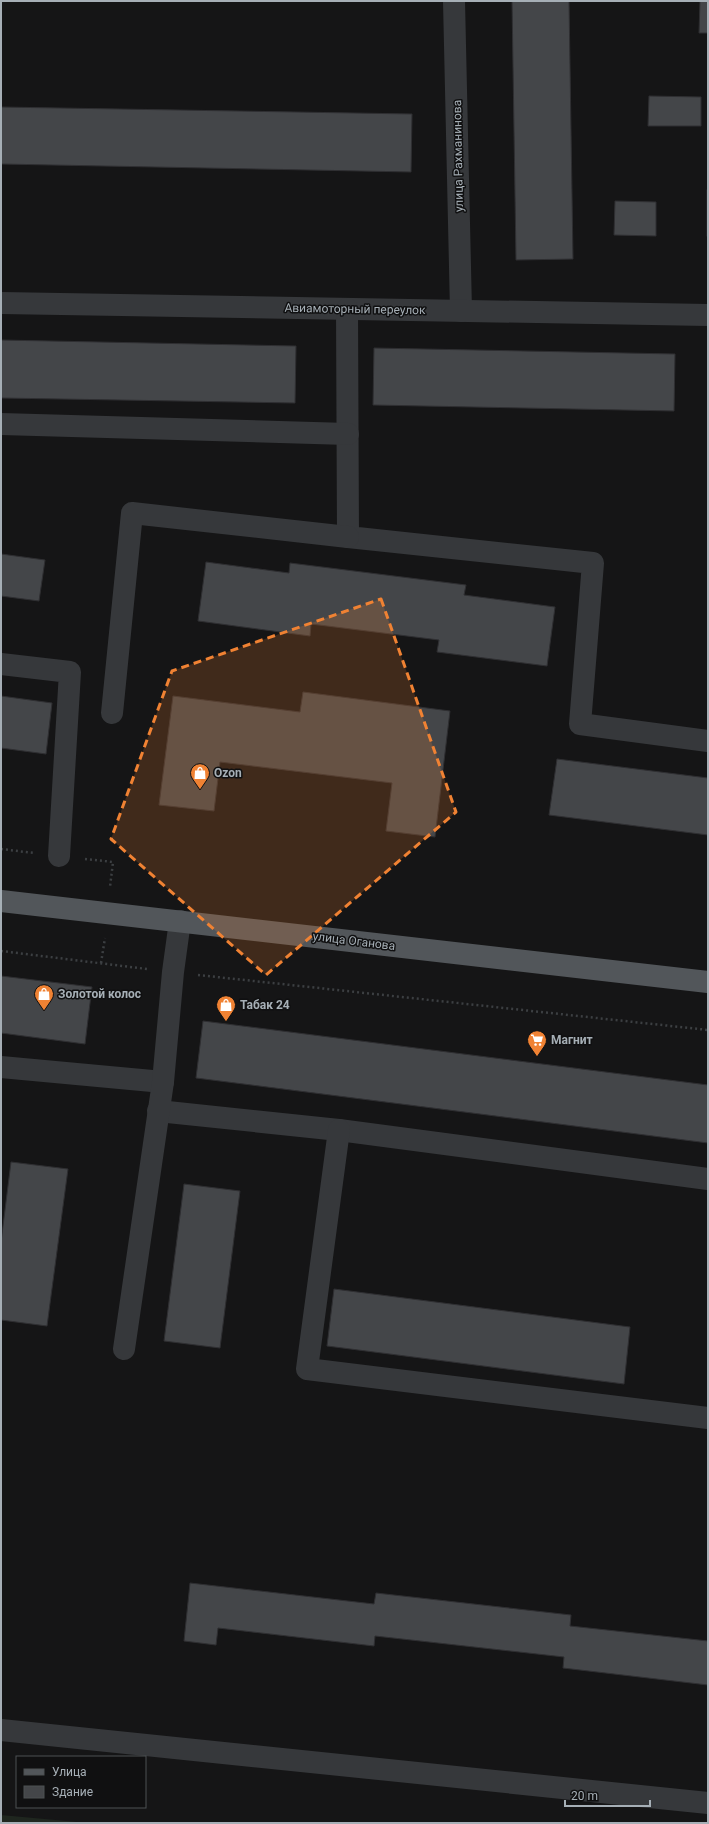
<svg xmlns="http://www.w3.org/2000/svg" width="709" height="1824" font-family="Roboto,sans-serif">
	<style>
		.green { fill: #1f261f }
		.building { fill: #444649; stroke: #2f2f32 }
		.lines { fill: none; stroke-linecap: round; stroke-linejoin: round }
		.path { stroke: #3c3f42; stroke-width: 2.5; stroke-dasharray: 2 3; stroke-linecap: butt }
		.minor { stroke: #36383b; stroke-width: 22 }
		.major { stroke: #52565a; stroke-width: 22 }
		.marked { fill: #f08233; fill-opacity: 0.2; stroke: #f08233; stroke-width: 3; stroke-dasharray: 8 5; stroke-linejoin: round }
		.labels { text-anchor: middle; stroke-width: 3; stroke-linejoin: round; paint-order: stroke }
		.street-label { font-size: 12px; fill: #a6afb6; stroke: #101011 }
		.poi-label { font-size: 12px; font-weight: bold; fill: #a6afb6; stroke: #101011; text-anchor: start }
	</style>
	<rect width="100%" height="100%" fill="#151516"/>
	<!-- green -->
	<path class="green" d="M1,1815L88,1823H1Z"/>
	<!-- building -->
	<g class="building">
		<path d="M512,1H569L573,259L516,260Z"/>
		<path d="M700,1H708V33H699Z"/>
		<path d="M649,96L701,97V126H648Z"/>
		<path d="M1,107L412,114L411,172L1,164Z"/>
		<rect x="707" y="190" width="1" height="46"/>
		<path d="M615,201L656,202V236L614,235Z"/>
		<path d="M1,340L296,346L295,403L1,398Z"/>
		<path d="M374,348L675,354L674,411L373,405Z"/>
		<path d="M1,554L45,560L39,601L1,596Z"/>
		<path d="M206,562L289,573L290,563L466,585L464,595L555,607L547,666L437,652L439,640L311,624L310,636L198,621Z"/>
		<path d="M303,692L450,711L435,837L386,831L392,783L220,762L214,811L159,805L173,696L300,712Z"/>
		<path d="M1,696L52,703L46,754L1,748Z"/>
		<path d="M557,759L708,778V835L549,815Z"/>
		<path d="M1,976L92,987L85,1044L1,1033Z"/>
		<path d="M203,1021L708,1085V1143L196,1078Z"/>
		<path d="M11,1162L68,1169L47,1326L1,1320V1242Z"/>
		<path d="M184,1184L240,1191L220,1348L164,1341Z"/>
		<path d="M334,1289L630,1327L624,1384L327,1346Z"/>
		<path d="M190,1583L374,1604L376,1593L571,1615L570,1626L708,1641V1685L563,1668L564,1657L375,1636L374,1646L218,1628L216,1645L184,1641Z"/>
	</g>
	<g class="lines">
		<!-- path -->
		<g class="path">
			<path d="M1,849L34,853"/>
			<path d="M85,859L113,862L110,887"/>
			<path d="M1,951L147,969"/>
			<path d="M101,963L105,938"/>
			<path d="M198,975L708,1030"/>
		</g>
		<!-- minor -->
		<g class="minor">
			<path d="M454,1L461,311"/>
			<path d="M1,303L708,315"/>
			<path d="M347,309L348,537L593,563L580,724L708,741"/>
			<path d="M1,424L348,434"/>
			<path d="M1,664L70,672L59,856"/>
			<path d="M112,713L132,513L348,537"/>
			<path d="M1,1067L163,1082"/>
			<path d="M158,1111L339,1130L708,1179"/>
			<path d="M339,1130L307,1369L708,1418"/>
			<path d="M124,1349L163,1082L173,972L180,921"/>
			<path d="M1,1730L708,1803"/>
		</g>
		<!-- major -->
		<path class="major" d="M1,901L708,982"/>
	</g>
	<!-- marked area -->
	<path class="marked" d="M381,599L456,812L266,975L111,839L172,671Z"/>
	<!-- icons -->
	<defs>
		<g id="shop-pin" transform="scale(1)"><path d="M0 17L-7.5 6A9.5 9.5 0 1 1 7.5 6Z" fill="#f08233" stroke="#101011"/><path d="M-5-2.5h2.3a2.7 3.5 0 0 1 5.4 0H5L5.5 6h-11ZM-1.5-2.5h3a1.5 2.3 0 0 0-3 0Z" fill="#fff"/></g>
		<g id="supermarket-pin" transform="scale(1)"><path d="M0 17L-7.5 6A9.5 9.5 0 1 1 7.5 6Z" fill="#f08233" stroke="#101011"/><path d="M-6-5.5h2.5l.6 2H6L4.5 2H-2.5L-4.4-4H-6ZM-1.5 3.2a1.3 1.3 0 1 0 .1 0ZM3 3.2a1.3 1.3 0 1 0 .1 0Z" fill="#fff"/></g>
	</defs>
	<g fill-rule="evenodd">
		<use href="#shop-pin" x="200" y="773"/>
		<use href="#shop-pin" x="44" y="994"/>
		<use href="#shop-pin" x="226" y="1005"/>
		<use href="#supermarket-pin" x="537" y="1040"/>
	</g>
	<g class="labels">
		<!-- street labels -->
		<g class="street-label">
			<text transform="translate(458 156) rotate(-91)" y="4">улица Рахманинова</text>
			<text transform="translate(355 309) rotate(1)" y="4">Авиамоторный переулок</text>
			<text transform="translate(354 941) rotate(7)" y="4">улица Оганова</text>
		</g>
		<!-- poi labels -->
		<g class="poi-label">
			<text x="214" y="777">Ozon</text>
			<text x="58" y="998">Золотой колос</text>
			<text x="240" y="1009">Табак 24</text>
			<text x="551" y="1044">Магнит</text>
		</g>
	</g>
	<!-- border -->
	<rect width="709" height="1824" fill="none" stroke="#a6afb6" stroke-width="4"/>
	<!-- legend -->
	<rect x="16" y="1756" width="130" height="52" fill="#101011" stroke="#4c5053"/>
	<rect x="24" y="1769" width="20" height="6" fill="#52565a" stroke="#4c5053"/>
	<text x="52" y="1776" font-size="12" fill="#a6afb6">Улица</text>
	<rect x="24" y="1786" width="20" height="12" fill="#444649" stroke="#4c5053"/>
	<text x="52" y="1796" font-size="12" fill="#a6afb6">Здание</text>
	<!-- scale -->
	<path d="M565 1800v6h85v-6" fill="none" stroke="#a6afb6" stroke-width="2"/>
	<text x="571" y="1800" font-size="12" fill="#a6afb6" stroke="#101011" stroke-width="3" paint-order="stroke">20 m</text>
</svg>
